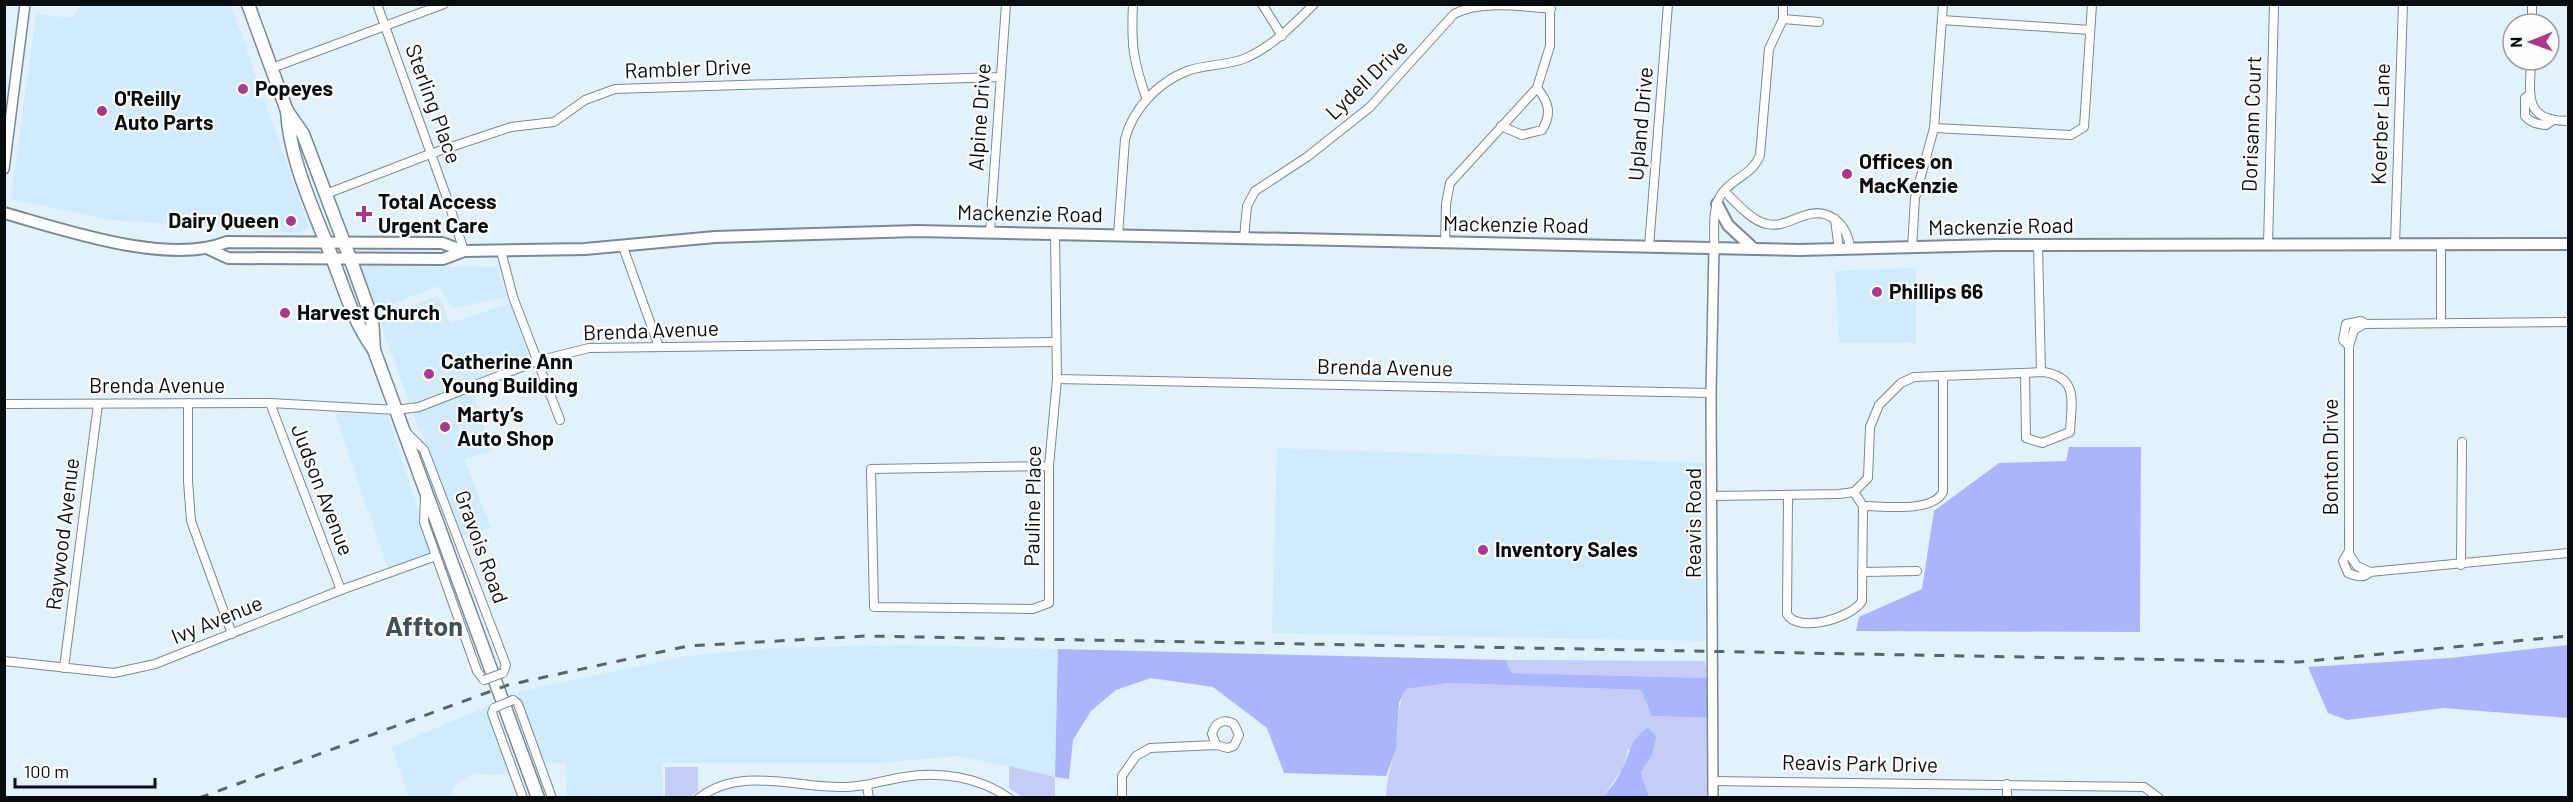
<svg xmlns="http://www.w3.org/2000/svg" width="2573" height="802" font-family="Barlow,sans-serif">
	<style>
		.built { fill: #cfebfc }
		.green { fill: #c5ccf6 }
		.forest { fill: #abb5fe }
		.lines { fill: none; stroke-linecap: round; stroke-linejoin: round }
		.minor-casing { stroke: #788a96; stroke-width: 10 }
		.tertiary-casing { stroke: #788a96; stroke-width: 12 }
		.secondary-casing { stroke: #788a96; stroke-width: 14 }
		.primary-casing { stroke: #788a96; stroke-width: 15 }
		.minor { stroke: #fff; stroke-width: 8 }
		.tertiary { stroke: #fff; stroke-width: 9 }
		.secondary { stroke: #fff; stroke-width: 10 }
		.primary { stroke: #fff; stroke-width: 12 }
		.rail { stroke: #5a646b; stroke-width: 3; stroke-dasharray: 10 10; stroke-linecap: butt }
		.minor-bridge-casing { stroke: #788a96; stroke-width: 10; stroke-linecap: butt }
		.minor-bridge { stroke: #fff; stroke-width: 8 }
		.poi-dot { fill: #ae378e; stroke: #fdfdfd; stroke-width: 2 }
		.labels { text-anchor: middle; stroke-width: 4.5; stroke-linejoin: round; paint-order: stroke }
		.street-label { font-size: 21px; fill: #060c10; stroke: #fdfdfd }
		.poi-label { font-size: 21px; font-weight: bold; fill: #060c10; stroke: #fdfdfd; text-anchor: start }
		.district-label { font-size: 27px; font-weight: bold; fill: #3f505a; stroke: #fdfdfd }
	</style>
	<rect width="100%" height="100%" fill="#e2f2fc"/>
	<!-- built -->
	<g class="built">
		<path d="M82,4L231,5L309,227L301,233L112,220L11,199L36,14L73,18Z"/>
		<path d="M360,266L497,267L507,297L453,308L438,286L375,311Z"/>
		<path d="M1916,268V343H1839L1835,271Z"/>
		<path d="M438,296L451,323L510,303L528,355L505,368L410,404L379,318Z"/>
		<path d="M472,393L492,451L464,459L491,528L462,536L413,412Z"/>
		<path d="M335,413L388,415L431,553L388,569Z"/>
		<path d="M1277,448L1704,463L1705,641L1272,633Z"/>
		<path d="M903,645L1058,649L1055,777L958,756L878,763H654L662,764L663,797H567L565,763H544L517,692L686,656L774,648Z"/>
		<path d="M488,706L510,775L472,774L454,786L452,797H409L392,747Z"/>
	</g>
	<!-- green -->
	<g class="green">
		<path d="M1506,660L1705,661L1707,678L1511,673Z"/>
		<path d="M1449,683L1642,690L1652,716L1707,718V797H1649L1641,773L1652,755L1628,749L1623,768L1603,797L1386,798C1386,780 1391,767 1395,750C1400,729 1395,709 1406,689Z"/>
		<path d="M1009,766L1055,777V797H1022L1009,788Z"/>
		<path d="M665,767H698V791L690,797H665Z"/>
	</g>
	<!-- forest -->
	<g class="forest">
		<path d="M2069,447H2141L2140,632L1856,631L1859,617L1922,589L1934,511L1999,463L2066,461Z"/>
		<path d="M2568,645V718L2444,708L2347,720L2328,713L2308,667L2450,658Z"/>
		<path d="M1058,649L1506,660L1511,673L1707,678V718L1652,716L1641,690L1449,683L1406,689L1399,703L1396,749L1386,776L1284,773L1267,728L1213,687L1151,678L1116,690L1091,711L1073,740L1069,779L1055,777Z"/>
		<path d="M1648,728L1656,736L1652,755L1641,773L1649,797H1603C1610,789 1618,779 1622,769C1631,752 1630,739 1648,728Z"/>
	</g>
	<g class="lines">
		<!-- minor casing -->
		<g class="minor-casing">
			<g id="minor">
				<path d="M377,4L448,201L464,251"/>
				<path d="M1133,4C1131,44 1133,60 1146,97"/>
				<path d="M1262,4L1282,36"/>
				<path d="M1783,19L1819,22"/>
				<path d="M1942,20L2090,30"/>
				<path d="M2532,24V4"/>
				<path d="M2531,60C2530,95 2523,121 2568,121"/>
				<path d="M272,68L444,4"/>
				<path d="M2530,94L2525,98V116C2531,123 2537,124 2546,125L2552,121"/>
				<path d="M1501,126L1522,135L1542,130C1552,114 1549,102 1537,88"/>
				<path d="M1934,128L2071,135L2084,127L2092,4"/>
				<path d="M1724,191C1736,202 1751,221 1767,224C1780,227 1791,220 1803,216C1829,206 1848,225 1850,249"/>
				<path d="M326,194L430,154L511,127L554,122L585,100L615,89L1001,77"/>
				<path d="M1835,219L1839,250"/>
				<path d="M990,232L1006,4"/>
				<path d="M1118,235L1125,139C1133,109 1157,83 1187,71C1206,64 1227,66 1246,58C1273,46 1293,25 1314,4"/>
				<path d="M1244,238L1247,206L1255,191L1307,157L1370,107L1454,14C1480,0 1521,6 1551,9"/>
				<path d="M1445,243L1446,204L1450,183L1537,88L1550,46V6"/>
				<path d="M2395,244L2403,4"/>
				<path d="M2441,244V322"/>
				<path d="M2268,245L2274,4"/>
				<path d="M2038,246L2041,372"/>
				<path d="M623,247L659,347"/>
				<path d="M1649,247L1668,4"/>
				<path d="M1714,248C1715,231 1711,206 1723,192C1735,177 1753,174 1760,155L1769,49L1783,19V4"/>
				<path d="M1912,248L1915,198L1934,128L1943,4"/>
				<path d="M501,251L513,297L560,420"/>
				<path d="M2568,322L2364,324L2354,330L2349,346V554L2357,566L2370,572L2568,553"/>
				<path d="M2349,346L2343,340L2346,324L2361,321L2366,324"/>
				<path d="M1057,379L1711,393"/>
				<path d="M188,403V481L191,521L232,634"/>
				<path d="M270,403L341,590"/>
				<path d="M4,404L270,403L396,410L419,407L537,361L589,348L1056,342"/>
				<path d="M406,432L424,450L506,665L503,673"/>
				<path d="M1049,466L871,469L874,607L1033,609L1049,603V466L1057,379L1055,234"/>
				<path d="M1712,496L1839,494L1854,492L1868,478L1870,427L1879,405L1901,383L1914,377L2044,372C2080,378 2071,404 2070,432L2042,443L2026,438L2025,373"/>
				<path d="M1788,496L1787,614C1798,634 1852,618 1862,601L1863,506L1854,492"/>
				<path d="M425,497L424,522L477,671L484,680"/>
				<path d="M1863,506C1885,506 1932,513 1943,492V376"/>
				<path d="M2349,551L2343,561L2348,573C2356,576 2364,579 2370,572"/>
				<path d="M2461,565L2462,442"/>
				<path d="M1862,572L1917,571"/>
				<path d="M4,661L114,673L155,664L341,590L436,556"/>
				<path d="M64,668L98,404"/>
				<path d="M513,700L518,704L552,798"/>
				<path d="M494,708L492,713L523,798"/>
				<path d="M1713,781L2144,787L2159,798"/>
				<path d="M867,786L869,798"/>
				<path d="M699,798C742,765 798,789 846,787C866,787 884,780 904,777C941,771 979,777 1009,798"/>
				<path d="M1122,798V776L1136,756L1150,748L1216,745L1228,748L1234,746L1239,735L1234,724C1224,718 1215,722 1212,734L1216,745"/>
				<path d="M2007,798V784"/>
			</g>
		</g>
		<!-- tertiary casing -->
		<g class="tertiary-casing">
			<g id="tertiary">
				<path d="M4,169L25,4"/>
				<path d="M1713,798L1711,393L1714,248"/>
			</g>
		</g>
		<!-- secondary casing -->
		<g class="secondary-casing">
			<g id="secondary">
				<path d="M1717,204L1728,225L1754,249"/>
				<path d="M4,213C65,230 168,266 227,242L442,243L464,251"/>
				<path d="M209,249L228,258L443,259L464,251L585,249L715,237L917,231L1799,250L1996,245L2568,244"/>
			</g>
		</g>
		<!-- primary casing -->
		<g class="primary-casing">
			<g id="primary">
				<path d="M248,4L287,111L303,134L354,269L372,319L374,350"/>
				<path d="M287,111C290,161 313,208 331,255C345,290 352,319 374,350L538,798"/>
			</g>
		</g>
		<!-- minor -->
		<use href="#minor" class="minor"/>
		<!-- tertiary -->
		<use href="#tertiary" class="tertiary"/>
		<!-- secondary -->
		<use href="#secondary" class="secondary"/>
		<!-- primary -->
		<use href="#primary" class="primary"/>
		<!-- rail -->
		<path class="rail" d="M199,798L508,685L688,646L866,636L2299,662L2568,636"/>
		<!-- minor-bridge casing -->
		<g class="minor-bridge-casing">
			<g id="minor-bridge">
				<path d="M484,680L503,673"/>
				<path d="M494,708L513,700"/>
			</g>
		</g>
		<!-- minor-bridge -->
		<use href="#minor-bridge" class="minor-bridge"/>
	</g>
	<!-- markers -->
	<g class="poi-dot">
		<circle cx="243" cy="89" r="6"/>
		<circle cx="102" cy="111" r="6"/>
		<circle cx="1847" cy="174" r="6"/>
		<path d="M361 205h6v6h6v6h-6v6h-6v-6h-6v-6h6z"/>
		<circle cx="291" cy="221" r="6"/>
		<circle cx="1877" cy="292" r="6"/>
		<circle cx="285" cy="313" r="6"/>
		<circle cx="429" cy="374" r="6"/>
		<circle cx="445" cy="427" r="6"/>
		<circle cx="1483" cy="550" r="6"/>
	</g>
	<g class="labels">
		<!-- street labels -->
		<g class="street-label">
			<text transform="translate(688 69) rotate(-2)" y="7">Rambler Drive</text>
			<text transform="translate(1367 80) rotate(-44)" y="7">Lydell Drive</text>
			<text transform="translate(433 104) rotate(70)" y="7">Sterling Place</text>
			<text transform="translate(980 117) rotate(-86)" y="7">Alpine Drive</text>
			<text transform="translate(1641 124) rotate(-85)" y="7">Upland Drive</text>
			<text transform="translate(2252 124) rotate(-88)" y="7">Dorisann Court</text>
			<text transform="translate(2381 124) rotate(-88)" y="7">Koerber Lane</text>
			<text transform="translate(1030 214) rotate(1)" y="7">Mackenzie Road</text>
			<text transform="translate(1516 225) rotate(1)" y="7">Mackenzie Road</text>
			<text transform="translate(2001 227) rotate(-1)" y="7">Mackenzie Road</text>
			<text transform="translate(651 331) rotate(-2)" y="7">Brenda Avenue</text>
			<text transform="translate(1385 368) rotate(1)" y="7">Brenda Avenue</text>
			<text x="157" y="393">Brenda Avenue</text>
			<text transform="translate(2331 457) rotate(-90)" y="7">Bonton Drive</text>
			<text transform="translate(322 490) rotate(69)" y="7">Judson Avenue</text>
			<text transform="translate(1033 506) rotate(-89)" y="7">Pauline Place</text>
			<text transform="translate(1694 523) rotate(-90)" y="7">Reavis Road</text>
			<text transform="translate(63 534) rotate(-83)" y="7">Raywood Avenue</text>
			<text transform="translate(481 547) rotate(70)" y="7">Gravois Road</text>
			<text transform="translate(217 620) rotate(-22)" y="7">Ivy Avenue</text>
			<text transform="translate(1860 764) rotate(1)" y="7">Reavis Park Drive</text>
		</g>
		<!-- poi labels -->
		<g class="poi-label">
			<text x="255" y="96">Popeyes</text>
			<text x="114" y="106">O'Reilly<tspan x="114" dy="24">Auto Parts</tspan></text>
			<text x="1859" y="169">Offices on<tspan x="1859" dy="24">MacKenzie</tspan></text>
			<text x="378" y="209">Total Access<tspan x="378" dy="24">Urgent Care</tspan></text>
			<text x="279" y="228" text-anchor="end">Dairy Queen</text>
			<text x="1889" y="299">Phillips 66</text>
			<text x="297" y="320">Harvest Church</text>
			<text x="441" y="369">Catherine Ann<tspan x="441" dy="24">Young Building</tspan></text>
			<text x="457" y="422">Marty’s<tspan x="457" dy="24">Auto Shop</tspan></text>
			<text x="1495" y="557">Inventory Sales</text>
		</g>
		<!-- district labels -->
		<g class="district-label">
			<text x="424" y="636">Affton</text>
		</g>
	</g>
	<!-- border -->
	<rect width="2573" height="802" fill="none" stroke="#060c10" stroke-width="12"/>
	<!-- north arrow -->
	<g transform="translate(2531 42) rotate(269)"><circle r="28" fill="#fdfdfd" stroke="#9a9d9e" stroke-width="1.5"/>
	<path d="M0-4.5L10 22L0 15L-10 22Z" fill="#ae378e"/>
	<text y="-9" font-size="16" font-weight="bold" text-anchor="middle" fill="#060c10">N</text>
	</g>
	<!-- scale -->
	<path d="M15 778v9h140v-9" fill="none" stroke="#060c10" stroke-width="3"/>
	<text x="24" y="778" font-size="18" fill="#060c10" stroke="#fdfdfd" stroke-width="4.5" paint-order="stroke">100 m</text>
</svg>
